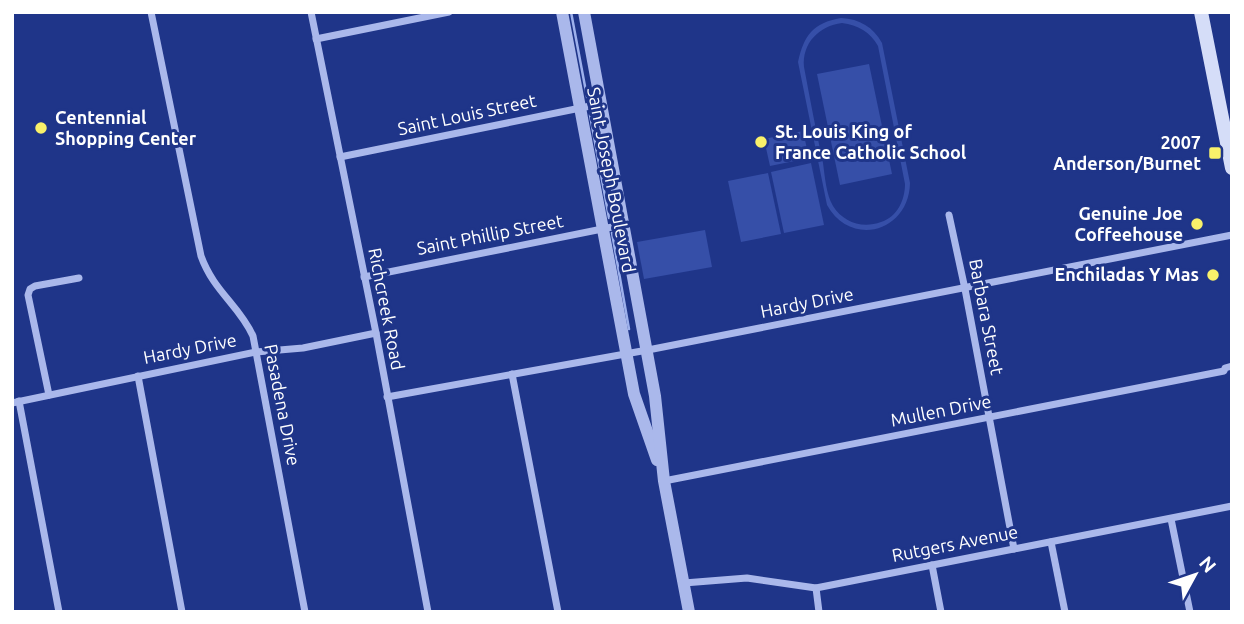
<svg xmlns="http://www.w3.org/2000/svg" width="1244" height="624" font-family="Ubuntu,sans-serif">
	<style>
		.green { fill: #364fa8; fill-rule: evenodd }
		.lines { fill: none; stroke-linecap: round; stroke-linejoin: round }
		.stream { stroke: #9db0ec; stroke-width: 2.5 }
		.minor { stroke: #aab8eb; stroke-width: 7 }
		.tertiary { stroke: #aab8eb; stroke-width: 12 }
		.secondary { stroke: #d5ddf8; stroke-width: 14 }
		.poi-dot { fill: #f9f16a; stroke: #1f3589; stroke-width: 2.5 }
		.labels { text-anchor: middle; stroke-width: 6; stroke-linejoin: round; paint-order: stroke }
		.street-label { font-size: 18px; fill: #fff; stroke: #1f3589 }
		.poi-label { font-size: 18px; font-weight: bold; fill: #fff; stroke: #1f3589; text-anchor: end }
	</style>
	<rect width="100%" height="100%" fill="#1f3589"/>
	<!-- green -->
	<g class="green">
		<path d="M841,18C860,19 873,27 882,43L910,183C909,232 851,248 827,205L798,62C804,35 813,23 841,18ZM842,23C858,25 870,32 878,46L905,184C905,200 897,217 881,222C862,229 843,222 833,206C826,194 825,177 823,163C816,131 810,99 804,67C802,43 819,26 842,23Z"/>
		<path d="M869,64L892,174L840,185L817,74Z"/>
		<path d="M803,131L809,158L770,166L764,139Z"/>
		<path d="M811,163L824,225L784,233L771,172Z"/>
		<path d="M768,173L781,234L741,242L728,181Z"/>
		<path d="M705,230L712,267L644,279L637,242Z"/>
	</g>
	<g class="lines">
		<!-- stream -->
		<g class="stream">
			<path d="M571,12L587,97"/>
			<path d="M590,115L609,218"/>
			<path d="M612,233L629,329"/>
		</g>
		<!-- minor -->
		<g class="minor">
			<path d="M151,12L201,256C214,292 239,305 253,336L305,612"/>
			<path d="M311,12L376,333L428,612"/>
			<path d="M316,39L449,12"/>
			<path d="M340,157L600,104"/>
			<path d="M949,215L965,289L1014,549"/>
			<path d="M364,277L622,225"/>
			<path d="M512,374L558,612"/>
			<path d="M138,376L182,612"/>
			<path d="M49,395L28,295L30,289L35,286L79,278"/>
			<path d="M387,397L653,349L1232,235"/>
			<path d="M19,401L59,612"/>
			<path d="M12,403L256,352L303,348L376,333"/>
			<path d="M664,481L1224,371L1225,368L1232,366"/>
			<path d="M1171,519L1190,612"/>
			<path d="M1051,542L1065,612"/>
			<path d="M932,565L941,612"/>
			<path d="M684,583L747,578L816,588L1232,506"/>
			<path d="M816,588L819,612"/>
		</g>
		<!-- tertiary -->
		<g class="tertiary">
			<path d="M562,12L634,394L657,460"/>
			<path d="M584,12L655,396L664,481L689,612"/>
		</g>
		<!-- secondary -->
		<path class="secondary" d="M1201,12L1232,168"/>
	</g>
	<!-- markers -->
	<g class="poi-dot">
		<circle cx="41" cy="128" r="7"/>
		<circle cx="761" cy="142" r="7"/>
		<rect x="1208" y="146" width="14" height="14" rx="3.5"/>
		<circle cx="1197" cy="224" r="7"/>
		<circle cx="1213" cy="275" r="7"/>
	</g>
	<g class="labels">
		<!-- street labels -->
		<g class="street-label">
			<text transform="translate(467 115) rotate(-12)" y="6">Saint Louis Street</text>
			<text transform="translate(611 180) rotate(79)" y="6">Saint Joseph Boulevard</text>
			<text transform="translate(490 235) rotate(-11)" y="6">Saint Phillip Street</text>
			<text transform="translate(807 303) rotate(-11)" y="6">Hardy Drive</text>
			<text transform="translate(386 309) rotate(79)" y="6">Richcreek Road</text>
			<text transform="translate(986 317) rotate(79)" y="6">Barbara Street</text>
			<text transform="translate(190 349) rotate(-11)" y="6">Hardy Drive</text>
			<text transform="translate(282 405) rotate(79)" y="6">Pasadena Drive</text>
			<text transform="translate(941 411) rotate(-11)" y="6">Mullen Drive</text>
			<text transform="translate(955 544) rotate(-11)" y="6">Rutgers Avenue</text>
		</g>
		<!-- poi labels -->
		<g class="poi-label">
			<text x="55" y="124" text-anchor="start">Centennial<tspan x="55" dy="21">Shopping Center</tspan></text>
			<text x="775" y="138" text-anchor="start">St. Louis King of<tspan x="775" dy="21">France Catholic School</tspan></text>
			<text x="1201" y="149">2007<tspan x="1201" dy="21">Anderson/Burnet</tspan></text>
			<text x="1183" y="220">Genuine Joe<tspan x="1183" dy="21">Coffeehouse</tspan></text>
			<text x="1199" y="281">Enchiladas Y Mas</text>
		</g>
	</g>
	<!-- border -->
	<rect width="1244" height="624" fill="none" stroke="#ffffff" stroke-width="28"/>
	<!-- north arrow -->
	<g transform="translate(1195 575) rotate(50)" stroke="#1f3589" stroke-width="5" paint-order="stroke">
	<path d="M0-5L12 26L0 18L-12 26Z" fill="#ffffff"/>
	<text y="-10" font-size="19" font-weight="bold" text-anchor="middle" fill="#ffffff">N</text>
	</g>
</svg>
